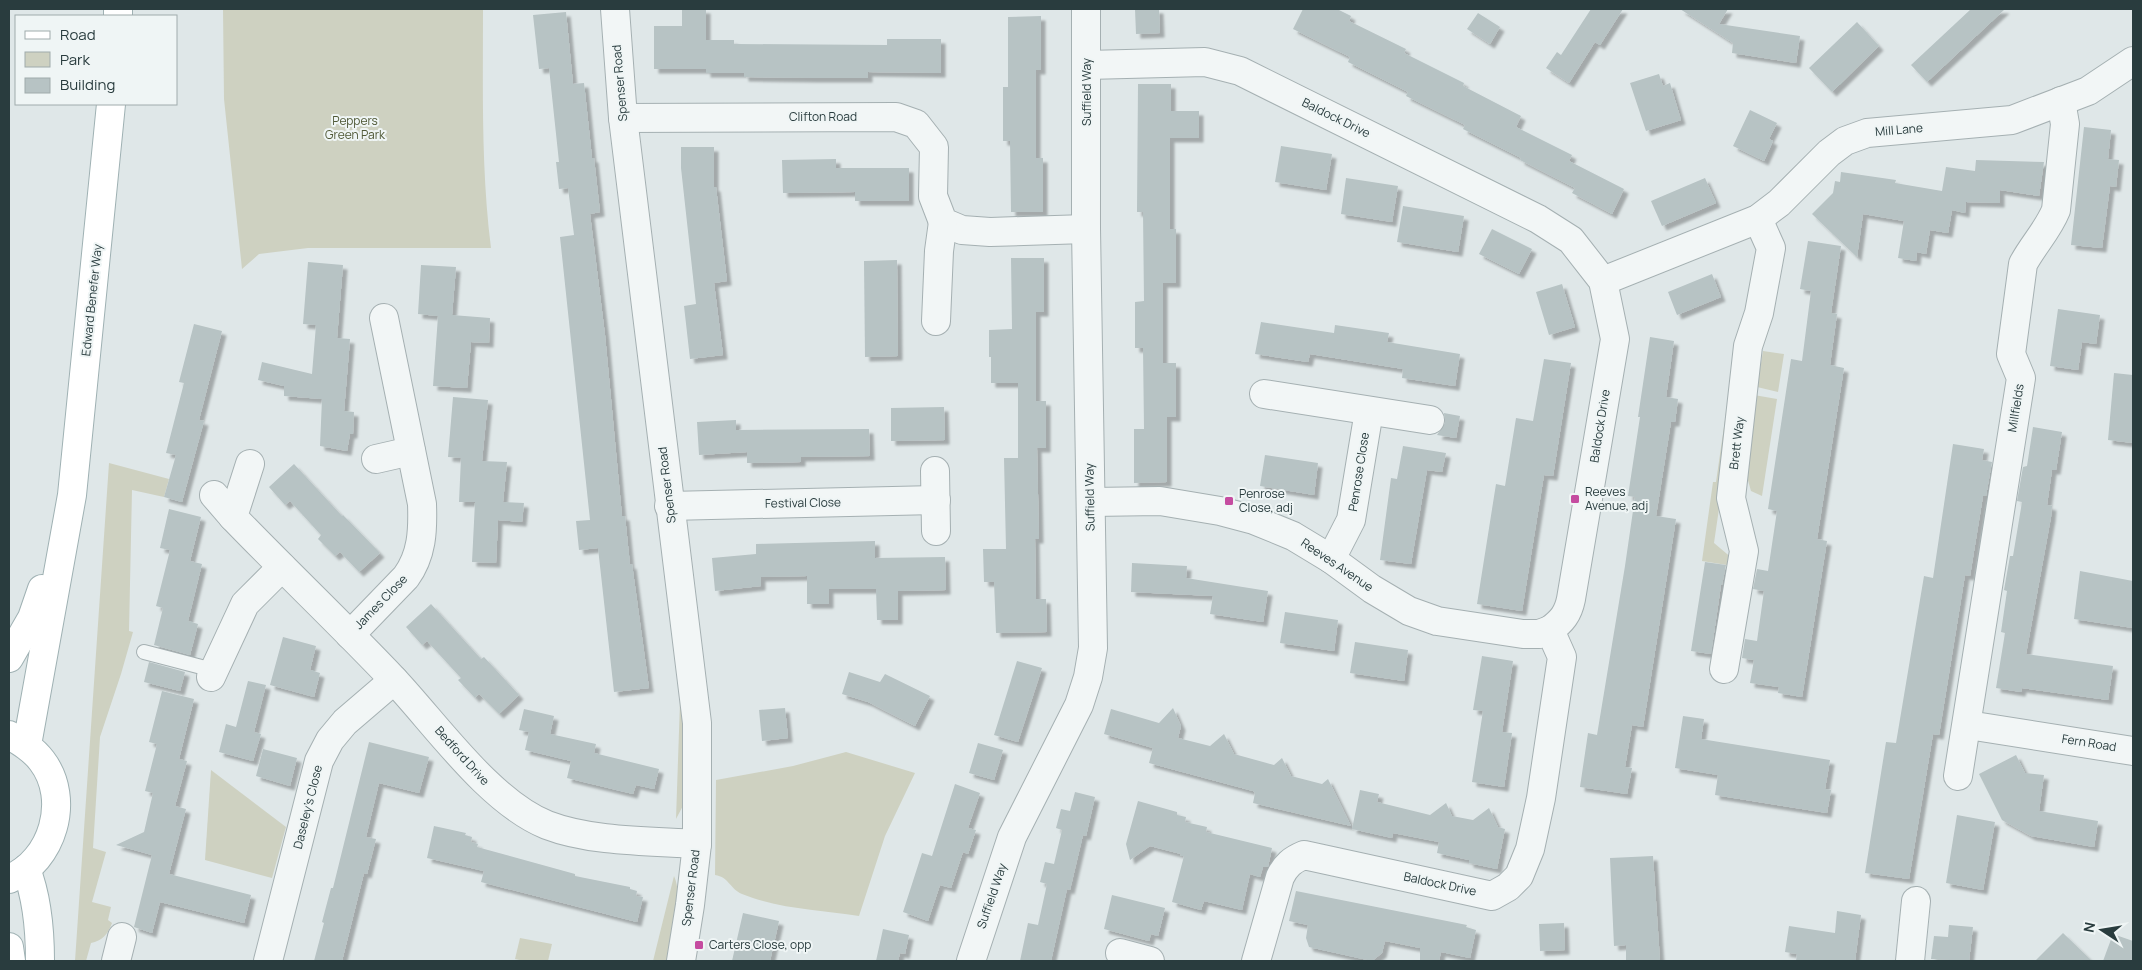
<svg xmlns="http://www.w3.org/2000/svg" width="2142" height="970" font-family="Manrope,sans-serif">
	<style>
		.green { fill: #ced1c1 }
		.building { fill: #b7c3c4; filter: url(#shadow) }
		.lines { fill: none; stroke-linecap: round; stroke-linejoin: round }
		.lane-casing { stroke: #a5b0b2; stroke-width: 16 }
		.street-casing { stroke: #a5b0b2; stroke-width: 30 }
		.primary-casing { stroke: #9fb1b3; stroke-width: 30 }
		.lane { stroke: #f2f6f6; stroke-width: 14 }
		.street { stroke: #f2f6f6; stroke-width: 28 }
		.primary { stroke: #fff; stroke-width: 28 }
		.poi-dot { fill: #c54ca0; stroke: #eff5f5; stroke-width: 2 }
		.labels { text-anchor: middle; stroke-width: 4; stroke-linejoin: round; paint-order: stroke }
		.street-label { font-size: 12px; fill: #293c3e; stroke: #eff5f5 }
		.park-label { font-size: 12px; fill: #505937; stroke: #eff5f5 }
		.poi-label { font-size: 12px; fill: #293c3e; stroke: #eff5f5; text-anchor: start }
	</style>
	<defs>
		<filter id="shadow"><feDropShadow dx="4.5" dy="4.5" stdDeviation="1" flood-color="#0004"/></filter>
	</defs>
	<rect width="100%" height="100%" fill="#dfe7e8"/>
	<!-- green -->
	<g class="green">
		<path d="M223,9H483C483,89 481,169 491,248H308L259,254L242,269L224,99Z"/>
		<path d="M1763,351L1784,354L1778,392L1757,387Z"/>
		<path d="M1754,395L1777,399L1762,496L1751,491L1743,463Z"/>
		<path d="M1735,399L1714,543L1733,559V566L1702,561L1713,482H1716L1727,406Z"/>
		<path d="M109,463L169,479L164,497L132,490L129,631L133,632L121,674L100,737L93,848L106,852L92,902L111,907L108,920L112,923C108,934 102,941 91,943L86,961H75Z"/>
		<path d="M680,702L685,743V802L676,819Z"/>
		<path d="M846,752L915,773L885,836L859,916C820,910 779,909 742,894C730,889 729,877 715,875L716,780L793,766Z"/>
		<path d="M211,770L286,827L272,878L205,860Z"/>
		<path d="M674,876C684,898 672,937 669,961H653Z"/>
		<path d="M520,938L552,944L548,961H524L515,959Z"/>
	</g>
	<!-- building -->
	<g class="building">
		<path d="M682,9H706V40H734V44L887,45V39H941V73L868,72V78H814L744,77V73H706V69H654V26H682Z"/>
		<path d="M1135,9H1159L1160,33L1136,34Z"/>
		<path d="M1303,9H1337L1351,16L1349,21L1406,49L1404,53L1464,83L1463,86L1521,116L1516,127L1572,155L1569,161L1624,189L1612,214L1572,193L1575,188L1520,160L1521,158L1463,129L1465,125L1406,96L1408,92L1348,62L1350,57L1293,29Z"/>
		<path d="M1591,9H1623L1600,45L1595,42L1569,83L1546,68L1557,52L1561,55Z"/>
		<path d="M1680,9H1728L1719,24L1800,36L1796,63L1732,53L1733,43Z"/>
		<path d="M1971,9H2005L1927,82L1911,65Z"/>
		<path d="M566,12L573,84L584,83L592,158H594L600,212L590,214L605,335L622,516H625L630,565L632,564L649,688L614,692L598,548L579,550L576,521L590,520L560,237L574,235L568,188L559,189L556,162H559L549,68L539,69L533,15Z"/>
		<path d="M1478,13L1500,27L1490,44L1467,29Z"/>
		<path d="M1041,16V70H1036V158H1043V212H1011L1010,141H1003V87H1008V17Z"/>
		<path d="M1857,22L1879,46L1832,92L1809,68Z"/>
		<path d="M1659,74L1663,86L1670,83L1681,120L1646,131L1630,83Z"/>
		<path d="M1138,84H1171V111H1199V138H1170V229H1176V283H1163V363H1176V417H1167V482L1134,483V429H1144L1143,348H1135V302L1144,301L1143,212H1137Z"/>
		<path d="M1750,110L1777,123L1769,139L1773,141L1764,161L1733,146Z"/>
		<path d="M2084,127L2111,130L2108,159L2119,160L2116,187L2110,186L2102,248L2071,245Z"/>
		<path d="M1281,146L1332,154L1326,190L1275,182Z"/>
		<path d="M681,147H714V187H716L727,281L714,283L723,355L690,359L684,306L696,304L681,168Z"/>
		<path d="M836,159V168H909V201H855V192L783,193L782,160Z"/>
		<path d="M1976,160L2044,162L2039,196L2000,190V203L1966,202L1965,213L1952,210L1948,233L1930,230L1926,254L1917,252L1916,261L1898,258L1904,221L1863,214L1857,257L1812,214L1833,193L1835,181L1840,182L1841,172L1896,180L1895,183L1942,191L1946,167L1975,171Z"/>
		<path d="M1346,178L1398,186L1392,222L1341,214Z"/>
		<path d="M1705,178L1716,203L1662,226L1651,201Z"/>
		<path d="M1403,206L1464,216L1458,252L1397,242Z"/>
		<path d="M1492,229L1532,249L1519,274L1479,254Z"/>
		<path d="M1808,241L1841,246L1831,313L1837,314L1830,365L1844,368L1817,539L1827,541L1802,697L1778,693L1779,687L1750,683L1754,660L1742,658L1745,639L1757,641L1764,591L1753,589L1757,569L1768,571L1777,511L1768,509L1791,359L1802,361L1811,291L1800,289Z"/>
		<path d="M1011,258H1044V312H1036V401H1046V448H1037L1039,539H1035L1036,599H1046L1047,632L996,633L994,582H984L983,549H1006L1004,458H1018V383H991V357H989V330L1012,329Z"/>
		<path d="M897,260L898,356L865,357L864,261Z"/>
		<path d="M308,262L343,265L337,338L350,339L344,411L354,412L353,434H350L347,451L320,446L322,399L284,396V386L258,380L262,362L312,374L316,325L303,324Z"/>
		<path d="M421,265L456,267L452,315L490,318L489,343L471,342L467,388L433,386L438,316L418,314Z"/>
		<path d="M1712,274L1721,297L1677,315L1668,292Z"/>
		<path d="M1562,284L1575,327L1549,335L1536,292Z"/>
		<path d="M2058,309L2100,315L2096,344L2082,342L2078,370L2050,366Z"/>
		<path d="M1261,322L1334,333L1335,325L1389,333L1387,342L1460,354L1455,386L1402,378L1403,369L1310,354L1308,362L1255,354Z"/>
		<path d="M194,324L222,331L199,420L204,421L182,502L164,497L176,455L166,453L184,383L179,382Z"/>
		<path d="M1650,337L1674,341L1666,397L1678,399L1675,422H1671L1656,516L1676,519L1643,727L1632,725L1625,767L1632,768L1627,794L1580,787L1588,733L1597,735L1625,566L1635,497L1628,496L1640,417H1638Z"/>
		<path d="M1544,359L1571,363L1553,476L1544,475L1522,611L1477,604L1496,484L1505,486L1516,418L1533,421Z"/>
		<path d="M2114,373L2133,375V443L2108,440Z"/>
		<path d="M453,397L488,400L482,461L507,462L503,502L524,503L522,522L498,520L496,563L472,562L475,502H459L461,458L448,457Z"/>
		<path d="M944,407L945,440L891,441V408Z"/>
		<path d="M1444,413L1460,416L1456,438L1437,435L1445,423Z"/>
		<path d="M736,420V430L869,429L870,456L801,457V462L747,463V452L699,455L697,422Z"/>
		<path d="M2033,427L2062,432L2056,470H2052L2047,505L2052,506L2051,517L2026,654L2113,666L2108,700L2022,688L2021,692L1996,688L2005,633L2001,632L2007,591L2004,590L2010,556H2013L2022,502L2017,501L2023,467L2027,466Z"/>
		<path d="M1953,444L1984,449L1982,460L1992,462L1986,496H1983L1970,576L1965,575L1939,735L1933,734L1909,879L1865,873L1886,742L1896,743L1924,576L1933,578Z"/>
		<path d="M1403,446L1446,453L1442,472L1427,470L1411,564L1380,560L1391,478L1397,479Z"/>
		<path d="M1265,455L1318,463L1314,495L1260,486Z"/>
		<path d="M294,464L342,516L343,515L380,553L359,572L340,552L335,556L318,539L321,535L290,501L285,505L269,487Z"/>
		<path d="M169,509L201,517L190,561L202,564L188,621L198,624L190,655L154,645L163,608L156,606L170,550L160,548Z"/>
		<path d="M875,541V558L945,557L946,590L898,591V620H877L876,589H829V604H807V576L761,577V586L715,591L712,558L756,554V544Z"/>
		<path d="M1705,562L1726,565L1722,585H1721L1711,654L1691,651Z"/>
		<path d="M1132,563L1187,566L1186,578L1268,591L1263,622L1210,614L1213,596L1131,592Z"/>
		<path d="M2080,571L2133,581V628L2074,619Z"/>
		<path d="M431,604L481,659L484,657L519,695L499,714L479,694L475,698L458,680L461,678L427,641L422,645L406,627Z"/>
		<path d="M1285,612L1338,620L1334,651L1280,643Z"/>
		<path d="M283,637L316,646L310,670L320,673L314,697L270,685Z"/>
		<path d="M1355,642L1408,650L1404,681L1350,673Z"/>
		<path d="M1482,656L1513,661L1502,732L1512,733L1504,787L1472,782L1483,711L1473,710Z"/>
		<path d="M1017,661L1042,668L1018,742L994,735Z"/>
		<path d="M149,662L185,672L180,691L144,682Z"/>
		<path d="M849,672L880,682L885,674L930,696L915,726L868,702L842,694Z"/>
		<path d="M248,681L266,685L254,732L261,734L253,761L219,752L226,724L236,727Z"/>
		<path d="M162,691L194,699L179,759L187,761L175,806L186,809L169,874L251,895L244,923L160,902L152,933L134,927L152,855L116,845L144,832L153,793L145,791L157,744L149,742Z"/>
		<path d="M785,708L788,738L762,741L759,710Z"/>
		<path d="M1173,708L1181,726L1178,738L1210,746L1224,734L1234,754L1274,765L1282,758L1291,776L1322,784L1328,779L1351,826L1253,803L1255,793L1253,791L1149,763L1153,748L1104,734L1111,709L1159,723Z"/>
		<path d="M524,709L554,716L550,734L596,744L594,753L659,769L654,789L636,785L633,794L567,778L571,761L525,750L529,732L519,730Z"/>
		<path d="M1683,716L1704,719L1701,739L1830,760L1825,789L1831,790L1827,813L1715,795L1718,775L1675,768Z"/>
		<path d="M369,742L429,757L419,793L379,783L366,837L376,839L367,874L364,873L342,961H314L324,923L322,922L331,888H333Z"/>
		<path d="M978,743L1003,750L994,780L969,773Z"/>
		<path d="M263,749L297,758L290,786L256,776Z"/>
		<path d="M2016,755L2025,773L2044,775L2039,811L2098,821L2094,847L2031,836L2002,820L1979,774Z"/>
		<path d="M955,784L980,793L968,828L976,830L968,854L963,852L951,888L940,885L928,921L903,912L922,853L932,856Z"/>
		<path d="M1360,790L1379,794L1377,802L1430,815L1446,803L1452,816L1473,820L1489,808L1498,827L1505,829L1497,869L1469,863V860L1437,853L1439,842L1393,833L1392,838L1352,829Z"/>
		<path d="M1075,792L1095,797L1086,836L1083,835L1070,890L1067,889L1051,961H1020L1028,923L1038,925L1047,884L1040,882L1045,862L1054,864L1062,830L1056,828L1061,809L1070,811Z"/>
		<path d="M1138,801L1177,812V815L1186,817L1185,822L1207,827L1206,832L1272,848L1268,867H1263L1260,877L1250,874L1242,910L1204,901L1201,910L1172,902L1184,856H1180L1181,854L1150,846L1130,860L1126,844Z"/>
		<path d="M1957,815L1995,822L1983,890L1946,883Z"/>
		<path d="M434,826L466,833L465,835L472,837L471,842L478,844L477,847L575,874V876L630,887V889L637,891L636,896L643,897L637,922L481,882L484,871L427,858Z"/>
		<path d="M1653,856L1660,961H1626V945L1614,946L1610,858Z"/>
		<path d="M1296,891L1467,925L1466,927L1476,930L1470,958L1441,952L1439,961H1420V948L1385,941L1382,953L1372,961L1309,947L1306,938L1308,925L1289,921Z"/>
		<path d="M1112,895L1165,908L1158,936L1151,934L1149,941L1104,929Z"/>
		<path d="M1837,911L1861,915L1855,961H1796L1797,954L1785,952L1789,926L1835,933Z"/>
		<path d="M743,913L779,921L770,961H732Z"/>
		<path d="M1564,923L1565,950L1540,951L1539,924Z"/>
		<path d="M1949,925L1973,927L1969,961L1931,959L1934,936L1948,937Z"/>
		<path d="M883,929L909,935L905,954L900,953L898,961H876Z"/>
		<path d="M2063,933L2092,961H2035Z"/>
		<path d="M2113,934L2133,941V954L2131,961H2103Z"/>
	</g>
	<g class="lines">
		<!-- lane casing -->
		<g class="lane-casing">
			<path id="lane" d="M144,652L213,670"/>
		</g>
		<!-- street casing -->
		<g class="street-casing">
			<g id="street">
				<path d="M615,9L623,118L697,723V844L690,905L681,961"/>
				<path d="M1087,65L1205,62L1240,71L1538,219L1571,240L1603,281L1615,339L1571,599C1568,614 1562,621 1550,630L1562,657L1541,798L1530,849L1519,876L1508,887L1492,896L1304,855C1292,860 1286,865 1280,877L1256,961"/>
				<path d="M623,118L896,117L916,124L934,147L933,196L943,222L962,230L990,232L1086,229"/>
				<path d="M1603,281L1758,219L1779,203L1829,153L1845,141L1867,133L2012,120L2088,91L2133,61"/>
				<path d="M936,321L939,251L943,222"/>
				<path d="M1264,394L1430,420"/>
				<path d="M376,459L411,451"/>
				<path d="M250,464L233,517C286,572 342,625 395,681C437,726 490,802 547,825C591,842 650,841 697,844"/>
				<path d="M935,471L936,531"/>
				<path d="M214,495L233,517"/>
				<path d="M1091,502L1160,501L1220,511L1254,520L1293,536L1331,559L1372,589L1409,611L1437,621L1523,634H1539L1550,630"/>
				<path d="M669,506L936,500"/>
				<path d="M1331,559L1351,520L1369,411"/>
				<path d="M350,635L406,577C422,555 423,531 422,504L384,318"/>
				<path d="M1724,669L1744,551L1731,498L1748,346L1759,313L1771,248L1758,219"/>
				<path d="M211,677L245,604L282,567"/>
				<path d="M1968,725L2133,751"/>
				<path d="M1958,776L2021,378L2011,354L2023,264C2033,245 2048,230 2056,210L2065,124L2061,101"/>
				<path d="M1120,953L1150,961"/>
				<path d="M116,961L122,937"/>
				<path d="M268,961L319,761L330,740L345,722L394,680"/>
				<path d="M971,961L1012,837L1079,705L1088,677L1093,648L1086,229V9"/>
				<path d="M1910,961L1916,901"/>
			</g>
		</g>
		<!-- primary casing -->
		<g class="primary-casing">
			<g id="primary">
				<path d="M118,16V9"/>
				<path d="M9,658L32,618L42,589"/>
				<path d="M9,735C21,742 33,749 42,761C71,799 53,861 9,879"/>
				<path d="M27,745L72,495L111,104"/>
				<path d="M26,869C37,897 40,931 40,961"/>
				<path d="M9,947L11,961"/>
			</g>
		</g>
		<!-- lane -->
		<use href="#lane" class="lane"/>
		<!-- street -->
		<use href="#street" class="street"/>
		<!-- primary -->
		<use href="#primary" class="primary"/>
	</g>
	<!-- markers -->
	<g class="poi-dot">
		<rect x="1570" y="494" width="10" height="10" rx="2.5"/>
		<rect x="1224" y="496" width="10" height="10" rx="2.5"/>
		<rect x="694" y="940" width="10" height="10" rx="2.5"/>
	</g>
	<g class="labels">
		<!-- street labels -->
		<g class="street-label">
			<text transform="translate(620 83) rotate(-95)" y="4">Spenser Road</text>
			<text transform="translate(1087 92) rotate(-90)" y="4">Suffield Way</text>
			<text x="823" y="121">Clifton Road</text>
			<text transform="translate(1336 118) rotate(26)" y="4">Baldock Drive</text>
			<text transform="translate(1899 130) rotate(-5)" y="4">Mill Lane</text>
			<text transform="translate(92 300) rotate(-84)" y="4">Edward Benefer Way</text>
			<text transform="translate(2016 408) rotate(-81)" y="4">Millfields</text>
			<text transform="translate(1600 426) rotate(-81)" y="4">Baldock Drive</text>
			<text transform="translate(1737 443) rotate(-83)" y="4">Brett Way</text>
			<text transform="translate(1359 472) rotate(-81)" y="4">Penrose Close</text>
			<text transform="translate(667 485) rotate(-97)" y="4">Spenser Road</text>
			<text transform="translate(1090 497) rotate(-91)" y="4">Suffield Way</text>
			<text transform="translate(803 503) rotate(-1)" y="4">Festival Close</text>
			<text transform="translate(1337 565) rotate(34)" y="4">Reeves Avenue</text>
			<text transform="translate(381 602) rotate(-46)" y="4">James Close</text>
			<text transform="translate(2089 743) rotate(9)" y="4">Fern Road</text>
			<text transform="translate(462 756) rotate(48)" y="4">Bedford Drive</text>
			<text transform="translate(308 807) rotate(-76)" y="4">Daseley's Close</text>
			<text transform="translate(1440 884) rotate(12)" y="4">Baldock Drive</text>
			<text transform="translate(691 888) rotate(-83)" y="4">Spenser Road</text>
			<text transform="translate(992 896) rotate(-71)" y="4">Suffield Way</text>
		</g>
		<!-- park labels -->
		<g class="park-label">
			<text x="355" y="125">Peppers<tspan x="355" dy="14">Green Park</tspan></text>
		</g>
		<!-- poi labels -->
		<g class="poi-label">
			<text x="1585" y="496">Reeves<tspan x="1585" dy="14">Avenue, adj</tspan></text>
			<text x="1239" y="498">Penrose<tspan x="1239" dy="14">Close, adj</tspan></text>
			<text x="709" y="949">Carters Close, opp</text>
		</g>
	</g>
	<!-- border -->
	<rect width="2142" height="970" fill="none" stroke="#293c3e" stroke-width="20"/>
	<!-- legend -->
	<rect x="15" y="15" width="162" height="90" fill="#eff5f5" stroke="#a0abac"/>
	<rect x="25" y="31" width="25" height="8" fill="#ffffff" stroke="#a0abac"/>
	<text x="60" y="40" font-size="15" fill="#293c3e">Road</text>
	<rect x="25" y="52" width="25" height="15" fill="#ced1c1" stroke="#a0abac"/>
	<text x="60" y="65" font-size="15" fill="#293c3e">Park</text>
	<rect x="25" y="78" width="25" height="15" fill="#b7c3c4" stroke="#a0abac"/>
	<text x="60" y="90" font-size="15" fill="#293c3e">Building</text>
	<!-- north arrow -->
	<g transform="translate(2102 930) rotate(282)" stroke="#eff5f5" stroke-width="4" paint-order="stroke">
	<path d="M0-4L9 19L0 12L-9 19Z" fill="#293c3e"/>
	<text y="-8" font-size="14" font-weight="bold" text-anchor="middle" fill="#293c3e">N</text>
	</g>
</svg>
